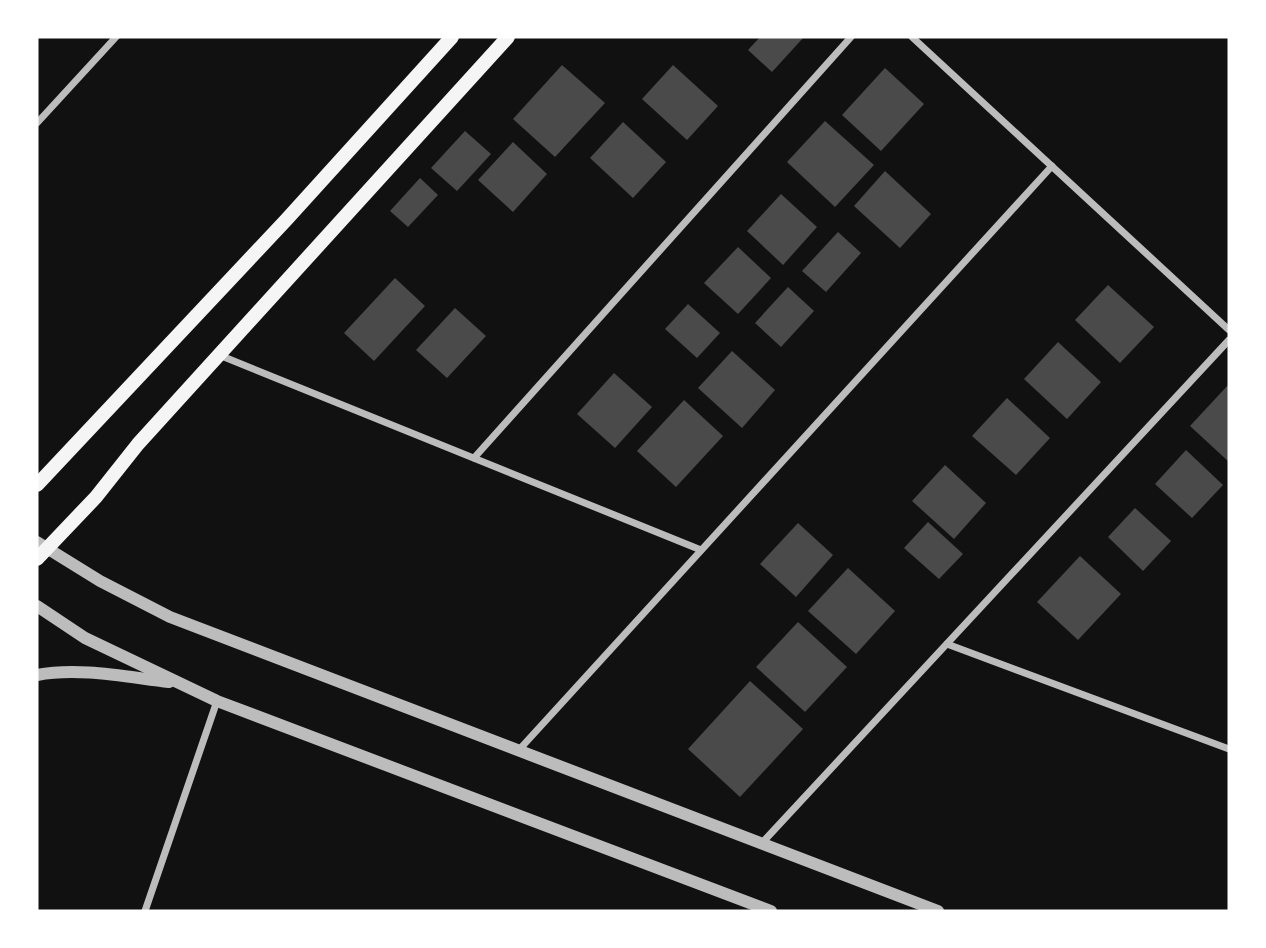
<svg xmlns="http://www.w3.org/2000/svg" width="1266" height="948" font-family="'DejaVu Sans',sans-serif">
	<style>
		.building { fill: #4a4a4a }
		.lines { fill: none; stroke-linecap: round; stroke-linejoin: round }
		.minor { stroke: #bcbcbc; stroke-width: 7 }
		.tertiary { stroke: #bcbcbc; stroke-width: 12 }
		.secondary { stroke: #f5f5f5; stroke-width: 14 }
	</style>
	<rect width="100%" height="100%" fill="#111"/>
	<!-- building -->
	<g class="building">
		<path d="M760,37H804L772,72L748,50Z"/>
		<path d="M562,65L605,103L555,157L513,119Z"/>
		<path d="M673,65L718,106L687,140L642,99Z"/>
		<path d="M885,68L924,104L881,151L842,115Z"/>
		<path d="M825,121L874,165L835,207L787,162Z"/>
		<path d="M623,122L666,162L633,198L590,158Z"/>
		<path d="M465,131L491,154L457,191L431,168Z"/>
		<path d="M513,142L547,174L513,212L478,180Z"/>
		<path d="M885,171L931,214L900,248L854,206Z"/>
		<path d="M420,178L438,195L408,227L390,211Z"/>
		<path d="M781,194L817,227L783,265L747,231Z"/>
		<path d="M838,232L861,253L826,292L802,271Z"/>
		<path d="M738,247L771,278L738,314L704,283Z"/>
		<path d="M395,278L425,306L374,361L344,333Z"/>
		<path d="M1108,285L1154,327L1120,363L1075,320Z"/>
		<path d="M788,287L814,311L781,347L755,323Z"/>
		<path d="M688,304L720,333L697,358L665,329Z"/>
		<path d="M455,308L486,336L447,378L416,350Z"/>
		<path d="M1058,342L1101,382L1067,419L1024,379Z"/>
		<path d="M732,351L775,390L742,428L698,388Z"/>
		<path d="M614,373L652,407L615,448L577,414Z"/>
		<path d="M1229,384V462L1190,426Z"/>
		<path d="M1007,398L1050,438L1016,475L972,436Z"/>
		<path d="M684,400L723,436L676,487L637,451Z"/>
		<path d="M1186,450L1223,485L1192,518L1155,484Z"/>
		<path d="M945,465L986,503L954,539L912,501Z"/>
		<path d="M1135,508L1171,541L1143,571L1108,537Z"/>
		<path d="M928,522L963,554L939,579L904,548Z"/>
		<path d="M798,523L833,555L796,597L760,564Z"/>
		<path d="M1080,556L1121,594L1078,640L1037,602Z"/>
		<path d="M848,568L895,611L856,654L808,611Z"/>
		<path d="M798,622L847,667L805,712L756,667Z"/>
		<path d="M750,681L803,729L740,797L688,749Z"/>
	</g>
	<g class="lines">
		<!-- minor -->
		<g class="minor">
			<path d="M912,37L1229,330"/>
			<path d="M37,123L116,37"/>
			<path d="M219,355L701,550"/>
			<path d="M474,458L851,37"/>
			<path d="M947,644L1229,749"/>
			<path d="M518,751L1052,166"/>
			<path d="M761,844L1229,340"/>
			<path d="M145,911L217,701"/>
		</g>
		<!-- tertiary -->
		<g class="tertiary">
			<path d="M37,542L100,581L170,617L938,911"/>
			<path d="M37,606L85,638L217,701L771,911"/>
			<path d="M37,675C79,667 126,677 169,682"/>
		</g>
		<!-- secondary -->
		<g class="secondary">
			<path d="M37,485L287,219L452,37"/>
			<path d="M37,559L96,497L138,444L508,37"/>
		</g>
	</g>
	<!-- border -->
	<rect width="1266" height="948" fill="none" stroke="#ffffff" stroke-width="77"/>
</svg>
